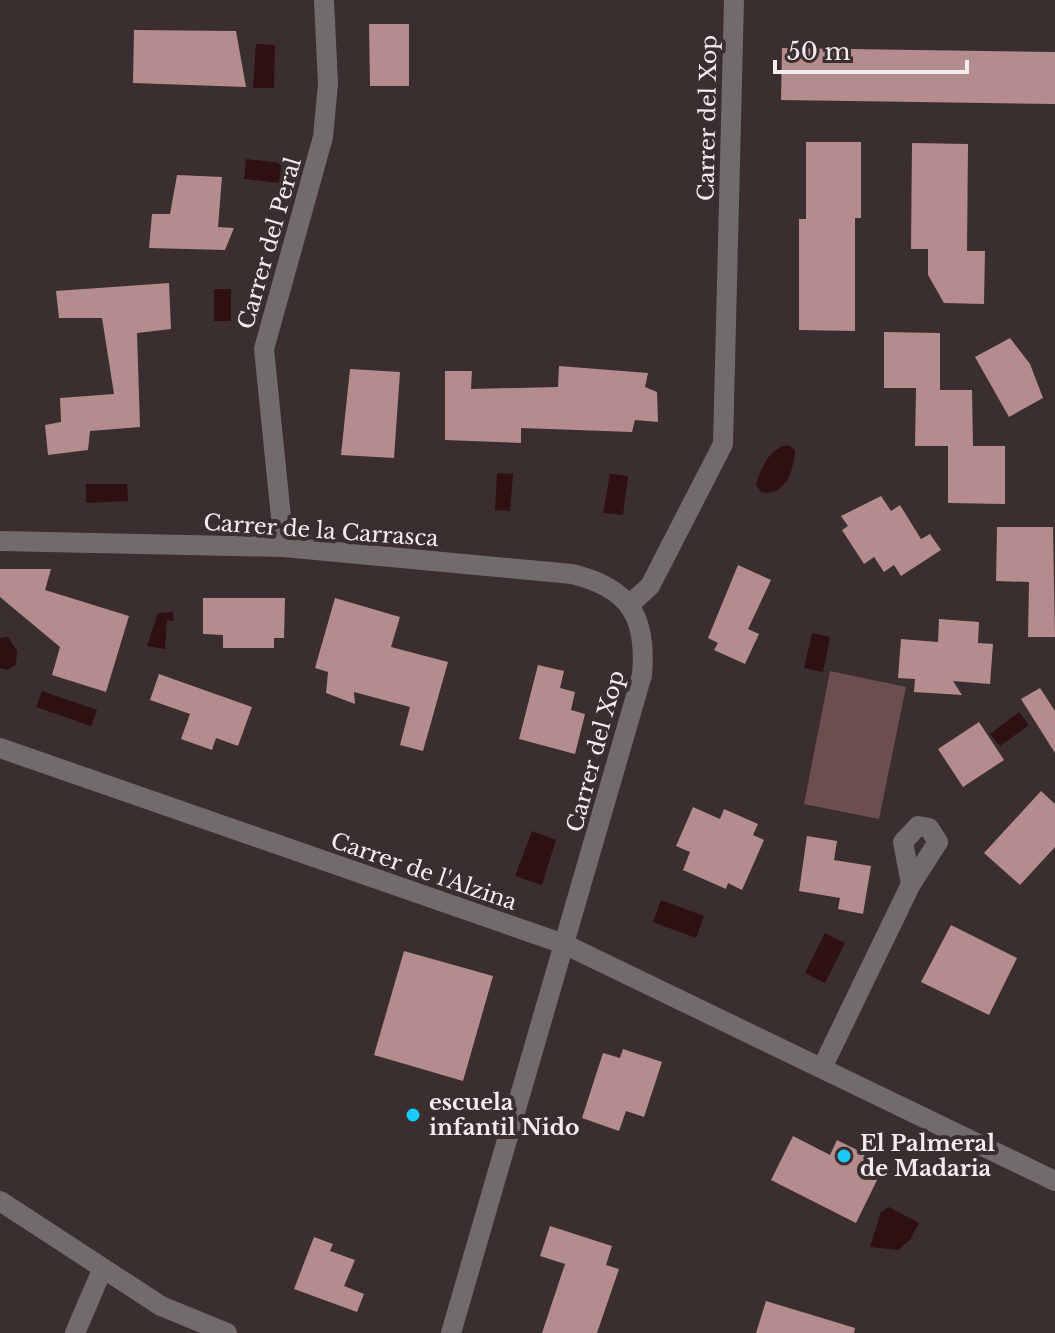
<svg xmlns="http://www.w3.org/2000/svg" width="1055" height="1333" font-family="'Libre Baskerville',serif">
	<style>
		.green { fill: #6d4e50 }
		.water { fill: #2e1013 }
		.building { fill: #b48c8e }
		.lines { fill: none; stroke-linecap: round; stroke-linejoin: round }
		.street { stroke: #726b6c; stroke-width: 20 }
		.poi-dot { fill: #19cafc; stroke: #3a2e2f; stroke-width: 3 }
		.labels { text-anchor: middle; stroke-width: 8; stroke-linejoin: round; paint-order: stroke }
		.street-label { font-size: 22px; fill: #f5eded; stroke: #3a2e2f }
		.poi-label { font-size: 22px; font-weight: bold; fill: #f5eded; stroke: #3a2e2f; text-anchor: start }
	</style>
	<rect width="100%" height="100%" fill="#3a2e2f"/>
	<!-- green -->
	<path class="green" d="M830,671L906,687L879,819L804,804Z"/>
	<!-- water -->
	<g class="water">
		<path d="M256,44L275,45L274,88H253Z"/>
		<path d="M246,159L281,163L280,183L244,179Z"/>
		<rect x="214" y="289" width="17" height="32"/>
		<path d="M788,445L795,450C794,469 786,497 761,492L756,485C761,468 769,448 788,445Z"/>
		<path d="M497,473L513,474L510,511L495,510Z"/>
		<path d="M610,474L628,476L623,515L603,513Z"/>
		<path d="M86,484H127L128,501L86,503Z"/>
		<path d="M173,612L174,621L167,620L165,649L147,646L158,613Z"/>
		<path d="M812,633L830,637L823,672L804,668Z"/>
		<path d="M8,637L17,651L16,664L8,670L0,668V638Z"/>
		<path d="M42,691L97,710L91,726L36,707Z"/>
		<path d="M1019,712L1029,725L1000,746L990,734Z"/>
		<path d="M532,831L556,840L542,885L515,876Z"/>
		<path d="M661,900L704,916L696,938L653,922Z"/>
		<path d="M825,933L845,943L825,983L805,973Z"/>
		<path d="M889,1207L919,1223L910,1240L898,1250L870,1247L881,1212Z"/>
	</g>
	<!-- building -->
	<g class="building">
		<path d="M369,24H409V86H370Z"/>
		<path d="M134,30L236,31L246,87L133,83Z"/>
		<path d="M782,48L1055,52V104L781,100Z"/>
		<path d="M806,142H861V218H855V331L799,330V219H806Z"/>
		<path d="M912,143L968,144L967,251H985L984,304L944,303L928,275V249H911Z"/>
		<path d="M177,175L222,177L218,227L234,228L225,250L149,248L152,214H170Z"/>
		<path d="M169,283L171,329L137,333L140,427L90,431L88,450L48,455L45,425L61,422L60,398L114,394L102,318H59L56,291Z"/>
		<path d="M884,332L940,333V390H972L973,446H1005V504L948,503V446H915L916,388H884Z"/>
		<path d="M1010,338L1030,364L1043,398L1009,417L975,357Z"/>
		<path d="M559,366L648,373L645,387L657,392L658,422L635,420L632,432L521,428V443L445,440V371H472L471,389L558,387Z"/>
		<path d="M350,369L400,372L394,458L341,455Z"/>
		<path d="M881,496L891,511L900,505L921,539L930,534L941,550L901,576L894,565L884,572L874,557L864,564L842,530L848,526L841,516Z"/>
		<path d="M997,527H1053L1055,637H1028L1029,582L996,581Z"/>
		<path d="M738,565L771,580L748,629L759,634L745,664L714,650L718,643L708,638Z"/>
		<path d="M0,569H51L45,590L129,616L106,692L52,675L60,647L0,597Z"/>
		<path d="M203,598H285L284,638H274V648H223V635L203,634Z"/>
		<path d="M335,598L400,617L391,647L448,662L423,751L400,745L410,707L354,692L355,704L326,693L328,672L315,668Z"/>
		<path d="M939,619L979,622L978,643L993,644L990,684L953,681L962,695L914,692L915,679L898,678L901,639L938,642Z"/>
		<path d="M538,665L564,671L560,688L575,692L571,710L585,714L575,754L519,739Z"/>
		<path d="M159,674L252,707L238,746L216,738L212,750L181,739L190,714L150,700Z"/>
		<path d="M1040,688L1055,711V753L1021,699Z"/>
		<path d="M979,722L1004,760L963,787L938,749Z"/>
		<path d="M1041,791L1055,804V847L1020,885L984,853Z"/>
		<path d="M693,807L720,819L724,809L758,824L753,835L764,840L742,890L728,883L726,889L683,870L690,852L676,846Z"/>
		<path d="M807,836L837,841L834,860L871,866L863,914L838,909L840,898L799,891Z"/>
		<path d="M951,925L1017,958L989,1015L921,982Z"/>
		<path d="M404,951L493,976L463,1081L374,1055Z"/>
		<path d="M623,1049L662,1062L644,1117L626,1111L619,1131L582,1118L603,1053L620,1058Z"/>
		<path d="M793,1136L830,1155L837,1140L871,1157L865,1169L879,1176L856,1223L771,1180Z"/>
		<path d="M550,1226L612,1246L606,1265L619,1269L597,1333H542L565,1264L540,1256Z"/>
		<path d="M314,1237L333,1244L330,1251L355,1260L344,1286L364,1294L357,1312L294,1289Z"/>
		<path d="M766,1301L855,1328L854,1333H756Z"/>
	</g>
	<g class="lines">
		<!-- street -->
		<g class="street">
			<path d="M0,541L284,547L572,574C630,588 647,617 642,675L451,1333"/>
			<path d="M284,547L264,349L323,137L328,84L324,0"/>
			<path d="M630,604L650,586L723,444L734,0"/>
			<path d="M0,748L564,944L1055,1181"/>
			<path d="M822,1068L911,884L938,842L929,828L918,826L903,842L911,884"/>
			<path d="M0,1201L161,1306L227,1333"/>
			<path d="M75,1333L102,1270"/>
		</g>
	</g>
	<!-- markers -->
	<g class="poi-dot">
		<circle cx="413" cy="1115" r="8"/>
		<circle cx="844" cy="1156" r="8"/>
	</g>
	<g class="labels">
		<!-- street labels -->
		<g class="street-label">
			<text transform="translate(707 118) rotate(-89)" y="8">Carrer del Xop</text>
			<text transform="translate(269 243) rotate(-74)" y="8">Carrer del Peral</text>
			<text transform="translate(321 530) rotate(4)" y="8">Carrer de la Carrasca</text>
			<text transform="translate(595 751) rotate(-75)" y="8">Carrer del Xop</text>
			<text transform="translate(424 871) rotate(19)" y="8">Carrer de l'Alzina</text>
		</g>
		<!-- poi labels -->
		<g class="poi-label">
			<text x="429" y="1110">escuela<tspan x="429" dy="25">infantil Nido</tspan></text>
			<text x="860" y="1151">El Palmeral<tspan x="860" dy="25">de Madaria</tspan></text>
		</g>
	</g>
	<!-- scale -->
	<path d="M775 60v12h192v-12" fill="none" stroke="#f5eded" stroke-width="4"/>
	<text x="787" y="60" font-size="24" fill="#f5eded" stroke="#3a2e2f" stroke-width="6" paint-order="stroke">50 m</text>
</svg>
